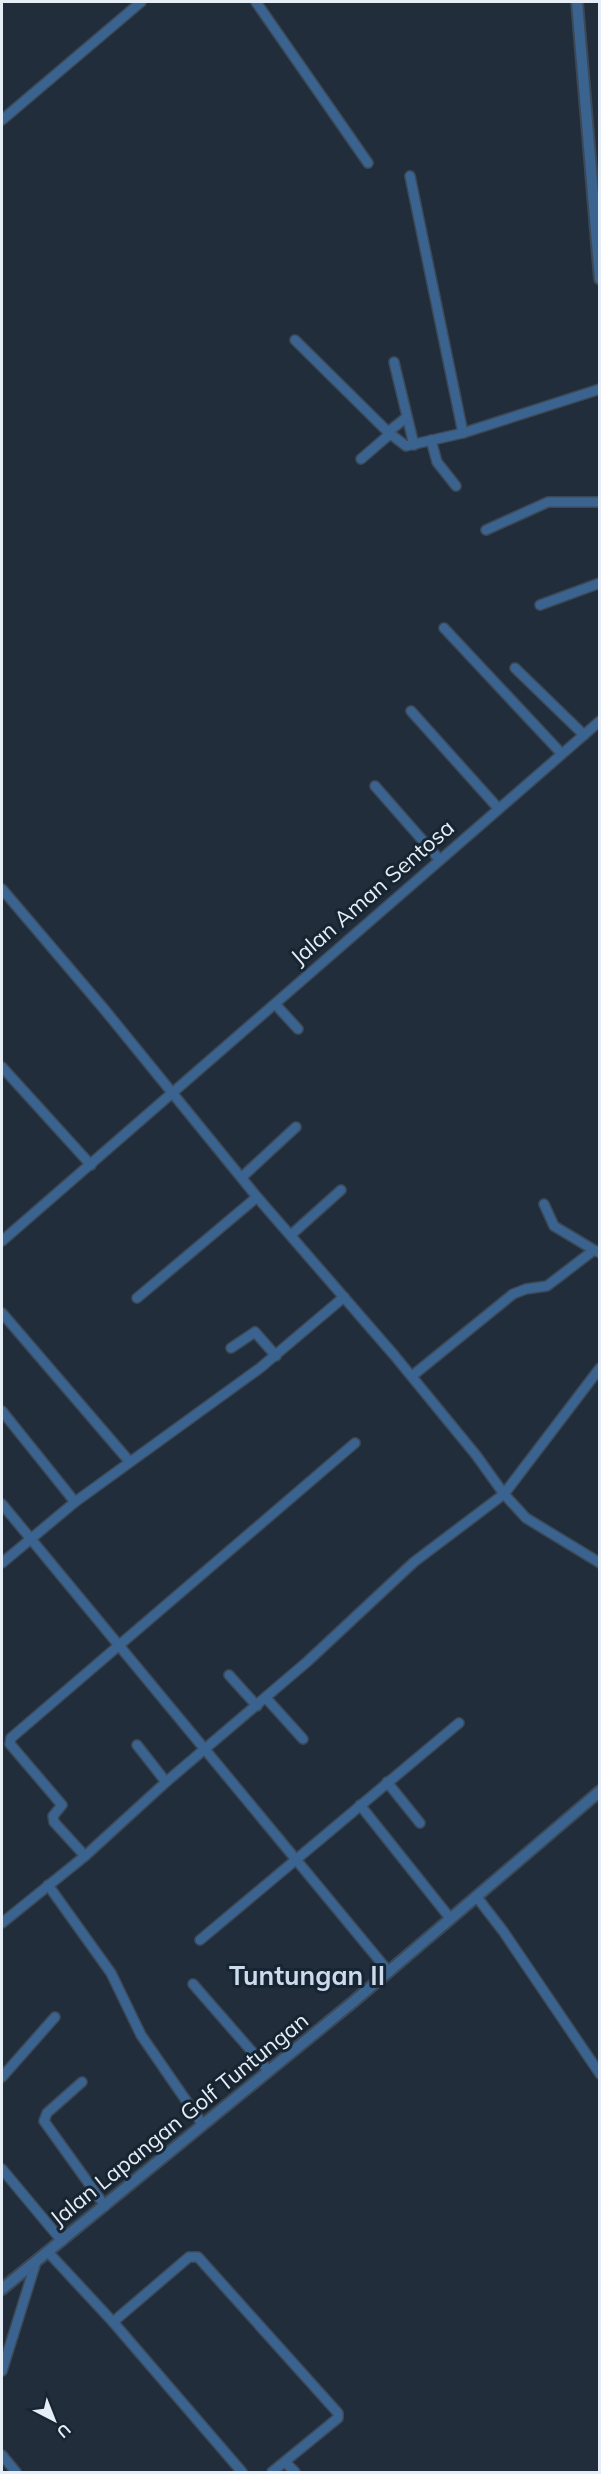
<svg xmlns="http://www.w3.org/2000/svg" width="601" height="2474" font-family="Mulish,sans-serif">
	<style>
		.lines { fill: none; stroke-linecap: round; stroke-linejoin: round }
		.minor-casing { stroke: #3c4855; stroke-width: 12 }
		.tertiary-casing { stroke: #3c4855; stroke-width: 14 }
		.minor { stroke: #3a638f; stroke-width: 9 }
		.tertiary { stroke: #3a638f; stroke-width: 10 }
		.labels { text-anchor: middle; stroke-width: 6; stroke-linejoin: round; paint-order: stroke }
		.street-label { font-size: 22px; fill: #e5edf6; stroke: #172431 }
		.quarter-label { font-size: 26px; font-weight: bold; fill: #cbdbed; stroke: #172431 }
	</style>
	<rect width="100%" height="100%" fill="#212d3b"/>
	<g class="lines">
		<!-- minor casing -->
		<g class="minor-casing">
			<g id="minor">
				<path d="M256,2L368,163"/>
				<path d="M2,120L141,2"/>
				<path d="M410,176L463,433"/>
				<path d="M295,340L388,432L406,446L463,433L600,389"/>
				<path d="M394,362L414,445"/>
				<path d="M388,432L407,417"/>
				<path d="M431,440L437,462L456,486"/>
				<path d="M361,459L390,434"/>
				<path d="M486,530L548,502H600"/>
				<path d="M540,605L600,583"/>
				<path d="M444,628L561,753"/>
				<path d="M515,668L584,735"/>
				<path d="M411,711L498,808"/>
				<path d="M375,786L439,859"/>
				<path d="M2,889L104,1009L257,1197L394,1355L476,1455L504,1494L526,1518L600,1563"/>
				<path d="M275,1004L298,1029"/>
				<path d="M2,1067L91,1165"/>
				<path d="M242,1177L296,1127"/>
				<path d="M544,1204L554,1226L594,1250"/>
				<path d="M292,1234L341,1190"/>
				<path d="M2,1241L600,721"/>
				<path d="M137,1298L257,1197"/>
				<path d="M2,1313L129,1461"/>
				<path d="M231,1348L255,1332L276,1356"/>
				<path d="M412,1376L513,1294L526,1289L547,1286L594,1250L600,1253"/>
				<path d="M2,1411L75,1502"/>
				<path d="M2,1504L389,1972"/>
				<path d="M2,1563L75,1502L260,1368L344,1297"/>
				<path d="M229,1675L257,1706"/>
				<path d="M266,1698L303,1739"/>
				<path d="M137,1745L166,1782"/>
				<path d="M387,1782L420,1823"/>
				<path d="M360,1805L450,1918"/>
				<path d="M85,1856L54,1822L53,1816L62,1805L10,1744L11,1738L355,1443"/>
				<path d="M48,1885L111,1973L141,2035L203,2125"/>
				<path d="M476,1896L503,1931L600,2074"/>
				<path d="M2,1923L85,1856L166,1782L308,1661L414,1562L504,1494L600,1368"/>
				<path d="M200,1940L459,1723"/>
				<path d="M193,1984L268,2070"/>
				<path d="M2,2077L55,2017"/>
				<path d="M82,2082L47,2113L44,2121L105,2206"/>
				<path d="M2,2169L62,2241"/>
				<path d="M48,2252L113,2322L242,2472"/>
				<path d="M113,2322L189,2257H198L338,2413V2418L272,2472"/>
				<path d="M2,2371L36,2262"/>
				<path d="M2,2455L16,2472"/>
				<path d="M285,2462L295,2472"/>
			</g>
		</g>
		<!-- tertiary casing -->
		<g class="tertiary-casing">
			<g id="tertiary">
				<path d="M577,2L600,279"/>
				<path d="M2,2289L353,2002L600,1791"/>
			</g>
		</g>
		<!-- minor -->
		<use href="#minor" class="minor"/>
		<!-- tertiary -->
		<use href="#tertiary" class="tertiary"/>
	</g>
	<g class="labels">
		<!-- street labels -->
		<g class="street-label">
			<text transform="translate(372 892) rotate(-41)" y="8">Jalan Aman Sentosa</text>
			<text transform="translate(179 2119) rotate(-39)" y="8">Jalan Lapangan Golf Tuntungan</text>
		</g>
		<!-- quarter labels -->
		<g class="quarter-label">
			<text x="307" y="1985">Tuntungan II</text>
		</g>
	</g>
	<!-- border -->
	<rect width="601" height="2474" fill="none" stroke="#e5edf6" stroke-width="6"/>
	<!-- north arrow -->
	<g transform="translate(54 2420) rotate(138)" stroke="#172431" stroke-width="4.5" paint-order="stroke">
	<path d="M0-4.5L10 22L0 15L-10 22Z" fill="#e5edf6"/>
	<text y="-9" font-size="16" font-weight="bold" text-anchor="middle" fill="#e5edf6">U</text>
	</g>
</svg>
